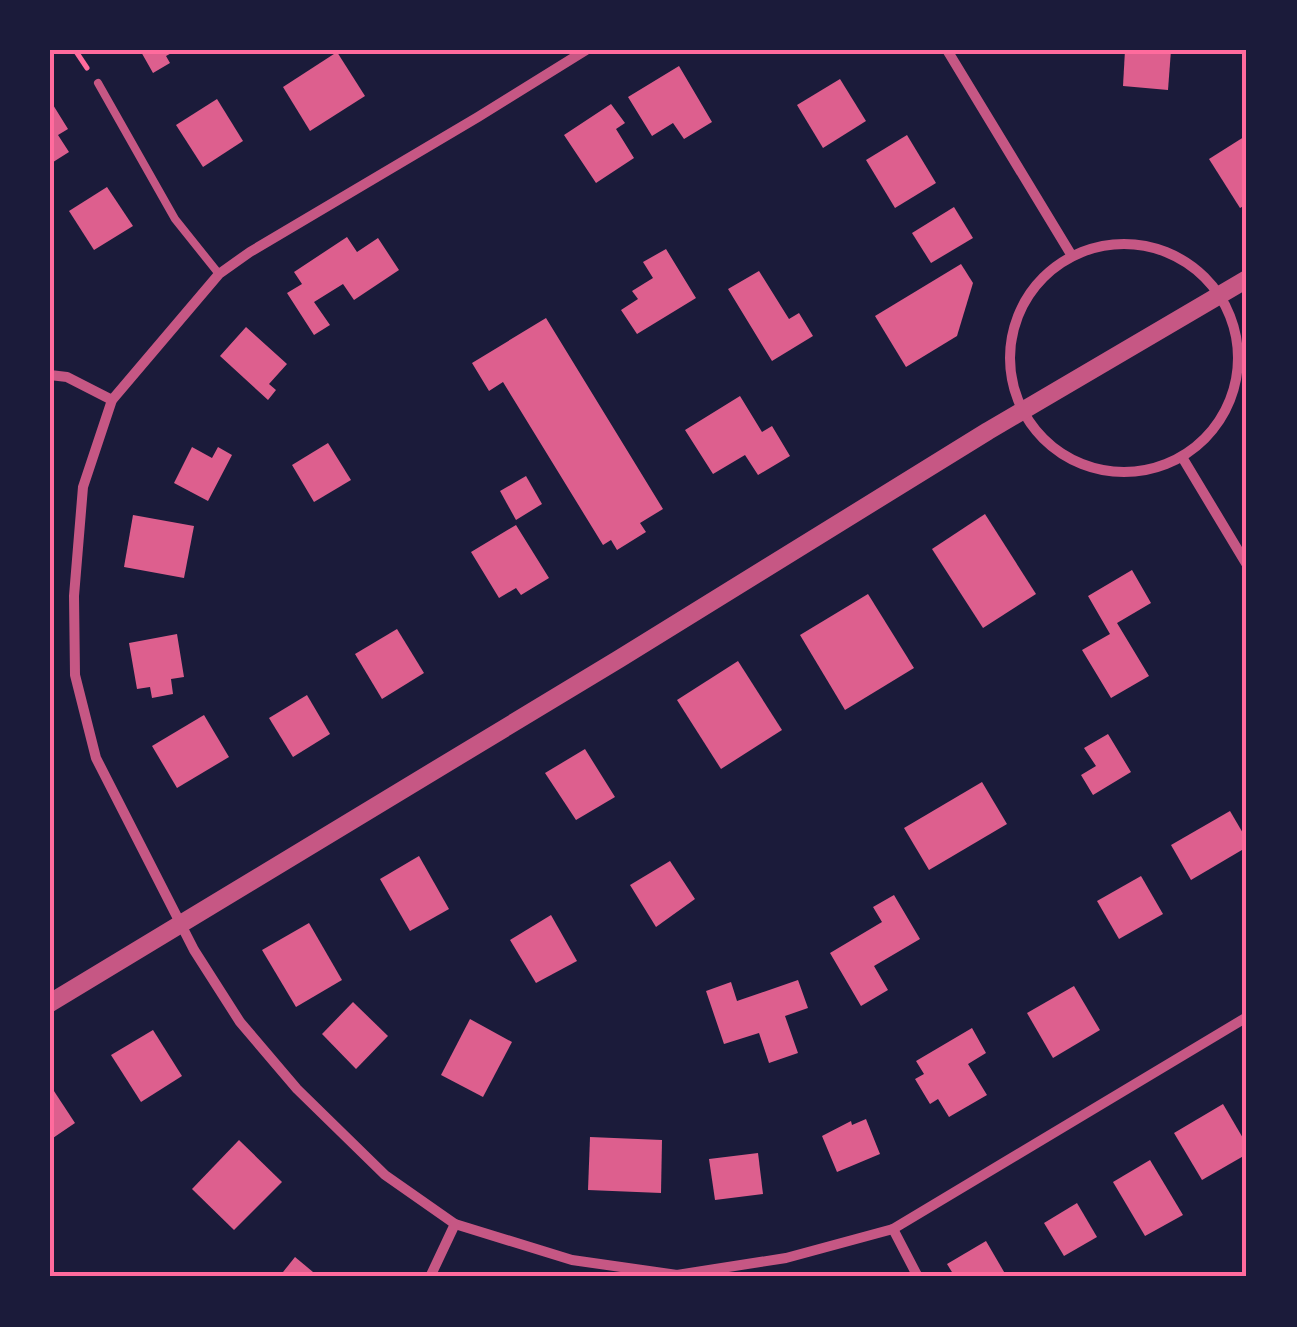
<svg xmlns="http://www.w3.org/2000/svg" width="1297" height="1327" font-family="'Roboto Condensed',sans-serif">
	<style>
		.building { fill: #dd5f8e }
		.lines { fill: none; stroke-linecap: round; stroke-linejoin: round }
		.path { stroke: #ff6b9d; stroke-width: 5 }
		.service { stroke: #c65784; stroke-width: 8 }
		.minor { stroke: #c65784; stroke-width: 10 }
		.tertiary { stroke: #c65784; stroke-width: 18 }
		.neatline { fill: none; stroke: #ff6b9d; stroke-width: 4 }
	</style>
	<rect width="100%" height="100%" fill="#1b1b3a"/>
	<!-- building -->
	<g class="building">
		<path d="M140,50H177L166,56L170,63L153,73Z"/>
		<path d="M1125,50H1171L1168,90L1123,86Z"/>
		<path d="M337,52L365,96L310,131L283,87Z"/>
		<path d="M679,66L712,122L684,139L673,123L652,136L628,97Z"/>
		<path d="M840,79L866,121L823,148L797,105Z"/>
		<path d="M217,99L243,141L203,167L176,125Z"/>
		<path d="M50,100L68,129L58,135L69,152L50,164Z"/>
		<path d="M611,104L625,123L616,129L634,158L596,183L564,135Z"/>
		<path d="M907,135L936,183L895,208L866,160Z"/>
		<path d="M1247,135V204L1240,208L1209,159Z"/>
		<path d="M107,187L133,226L94,250L69,211Z"/>
		<path d="M954,207L973,238L931,263L912,233Z"/>
		<path d="M347,237L357,252L378,238L399,270L354,300L343,284L314,302L330,325L314,335L287,293L302,284L294,272Z"/>
		<path d="M666,249L696,298L637,334L621,310L638,299L632,291L653,278L643,262Z"/>
		<path d="M961,264L973,283L957,336L906,367L875,316Z"/>
		<path d="M759,271L789,319L799,313L813,336L772,361L728,289Z"/>
		<path d="M546,318L663,509L640,523L646,532L617,550L611,540L603,545L503,382L489,391L472,363Z"/>
		<path d="M246,327L287,364L269,384L276,390L268,400L220,356Z"/>
		<path d="M740,396L762,432L772,426L790,456L758,475L745,455L713,474L685,430Z"/>
		<path d="M328,443L351,480L314,502L292,465Z"/>
		<path d="M192,447L212,458L218,447L232,455L208,501L174,483Z"/>
		<path d="M526,476L542,504L516,520L500,491Z"/>
		<path d="M985,514L1036,594L983,628L932,549Z"/>
		<path d="M133,515L194,526L184,578L124,567Z"/>
		<path d="M516,525L549,578L521,595L516,588L499,598L471,552Z"/>
		<path d="M1132,570L1151,603L1117,623L1149,676L1111,698L1082,650L1110,634L1088,596Z"/>
		<path d="M868,594L914,668L845,710L800,635Z"/>
		<path d="M397,629L424,673L382,699L355,654Z"/>
		<path d="M177,634L184,677L171,679L173,694L152,698L150,687L137,689L129,643Z"/>
		<path d="M738,661L782,730L721,769L677,700Z"/>
		<path d="M307,695L330,734L293,757L269,718Z"/>
		<path d="M204,715L229,757L177,788L152,746Z"/>
		<path d="M1108,734L1131,772L1093,795L1081,775L1096,766L1084,748Z"/>
		<path d="M585,749L615,797L576,820L545,773Z"/>
		<path d="M982,782L1007,824L929,870L904,828Z"/>
		<path d="M1230,811L1247,840V847L1191,880L1171,845Z"/>
		<path d="M419,856L449,909L410,931L380,879Z"/>
		<path d="M670,861L695,899L656,927L630,885Z"/>
		<path d="M1141,876L1163,914L1119,939L1097,901Z"/>
		<path d="M894,895L920,939L874,966L888,990L861,1006L830,953L882,922L873,907Z"/>
		<path d="M551,915L577,961L536,983L510,940Z"/>
		<path d="M309,923L342,980L296,1007L262,950Z"/>
		<path d="M798,980L808,1008L785,1016L798,1053L769,1063L759,1033L724,1044L706,991L731,982L737,1001Z"/>
		<path d="M1074,986L1100,1030L1053,1058L1027,1013Z"/>
		<path d="M353,1002L388,1036L356,1069L322,1034Z"/>
		<path d="M470,1019L512,1042L483,1097L441,1075Z"/>
		<path d="M972,1028L986,1053L968,1064L987,1095L949,1117L938,1099L930,1104L915,1079L924,1074L916,1061Z"/>
		<path d="M153,1030L182,1076L141,1102L111,1055Z"/>
		<path d="M50,1085L75,1123L50,1140Z"/>
		<path d="M1223,1104L1247,1145V1154L1202,1180L1174,1133Z"/>
		<path d="M866,1119L880,1154L837,1172L822,1136L851,1121L852,1125Z"/>
		<path d="M590,1137L662,1140L661,1193L588,1190Z"/>
		<path d="M239,1140L282,1182L234,1230L192,1189Z"/>
		<path d="M758,1153L763,1194L715,1200L709,1159Z"/>
		<path d="M1150,1160L1183,1215L1145,1236L1113,1182Z"/>
		<path d="M1077,1203L1097,1237L1064,1256L1044,1223Z"/>
		<path d="M986,1241L1007,1277H955L947,1264Z"/>
		<path d="M295,1257L319,1277H279Z"/>
	</g>
	<g class="lines">
		<!-- path -->
		<path class="path" d="M75,50L87,68"/>
		<!-- service -->
		<path class="service" d="M98,83L175,219L219,274"/>
		<!-- minor -->
		<g class="minor">
			<path d="M586,50L478,117L250,252L219,274L112,400L83,487L74,596L75,675L96,758L194,950L240,1022L297,1089L385,1175L455,1224L572,1260L677,1275L786,1258L893,1229L1247,1017"/>
			<path d="M947,50L1072,256"/>
			<circle cx="1124" cy="358" r="114"/>
			<path d="M50,375L67,377L112,400"/>
			<path d="M1182,457L1247,565"/>
			<path d="M893,1229L918,1277"/>
			<path d="M430,1277L455,1224"/>
		</g>
		<!-- tertiary -->
		<path class="tertiary" d="M50,1003L619,659L988,431L1247,279"/>
	</g>
	<!-- border -->
	<rect width="1297" height="1327" fill="none" stroke="#1b1b3a" stroke-width="105"/>
	<rect x="52" y="52" width="1192" height="1222" class="neatline"/>
</svg>
